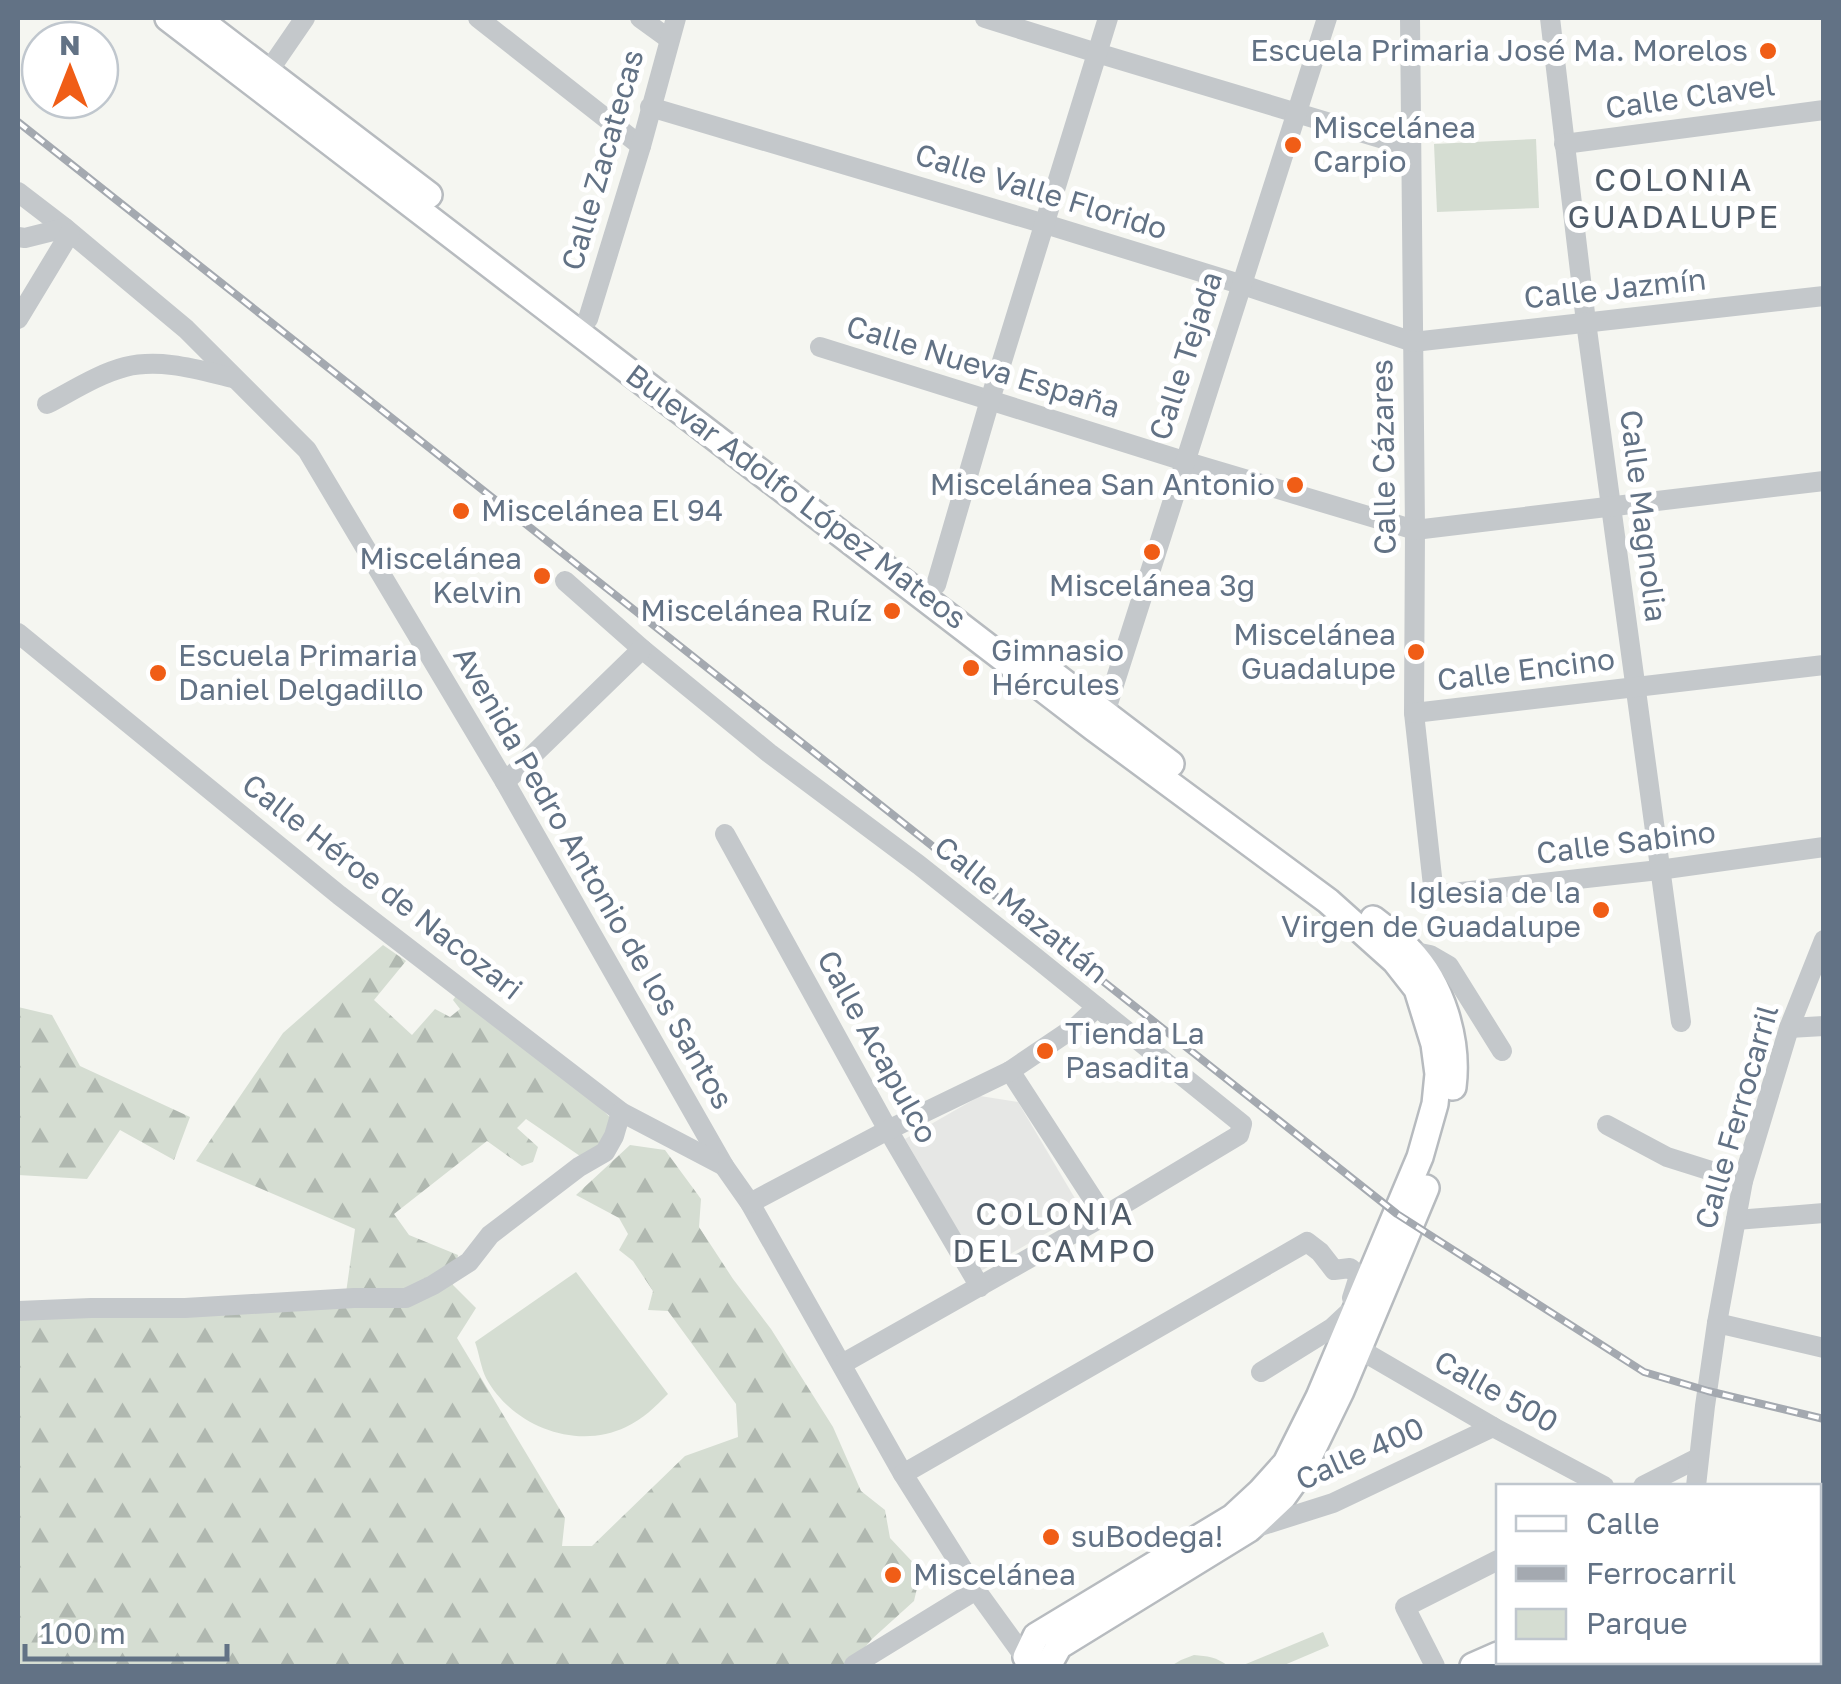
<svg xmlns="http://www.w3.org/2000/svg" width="1841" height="1684" font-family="'Golos Text',sans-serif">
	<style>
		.built { fill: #e6e7e5 }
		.green { fill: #d5ddd2 }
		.forest { fill: url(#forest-firs) }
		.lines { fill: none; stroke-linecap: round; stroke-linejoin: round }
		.major-casing { stroke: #b7bbbf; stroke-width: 30 }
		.minor { stroke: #c4c8cb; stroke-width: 20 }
		.major { stroke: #fff; stroke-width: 25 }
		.rail-casing { stroke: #a4a9b0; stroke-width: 8 }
		.rail { stroke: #fff; stroke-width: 4; stroke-dasharray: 11; stroke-linecap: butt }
		.poi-dot { fill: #f05d16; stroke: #fff; stroke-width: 4 }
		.labels { text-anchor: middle; stroke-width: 10; stroke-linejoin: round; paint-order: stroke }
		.poi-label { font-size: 30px; fill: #627285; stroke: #fff; text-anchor: start }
		.street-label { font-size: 30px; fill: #627285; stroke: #fff }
		.neighbourhood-label { font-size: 32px; letter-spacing: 2.5px; fill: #505c69; stroke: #fff }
	</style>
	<defs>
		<pattern id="forest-firs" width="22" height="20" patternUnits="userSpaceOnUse" patternTransform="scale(2.5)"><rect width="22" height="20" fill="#d5ddd2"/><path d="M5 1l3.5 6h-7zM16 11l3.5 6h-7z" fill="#b0b8b0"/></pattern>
	</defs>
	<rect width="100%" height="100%" fill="#f5f6f1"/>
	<!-- built -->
	<path class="built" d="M980,1096L1018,1102L1083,1212L981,1271L905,1139Z"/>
	<!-- green -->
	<g class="green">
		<path d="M1536,139L1539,208L1437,212L1434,144Z"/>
		<path d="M576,1272L668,1394C655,1407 643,1419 626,1427C576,1451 512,1426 486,1378C481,1368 479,1353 475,1342Z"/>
		<path d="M1323,1632L1329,1646L1282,1666H1241Z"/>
		<path d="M1194,1655C1207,1656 1217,1657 1228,1666H1171L1181,1660Z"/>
	</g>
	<!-- forest -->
	<g class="forest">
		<path d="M383,945L406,961L374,1000L412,1035L435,1009L450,1017L460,1009L453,1000L458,993L563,1072L616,1123L602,1148L580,1156L526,1119L517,1128L538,1147L533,1162L522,1166L487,1141L394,1214L409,1235L458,1255L453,1285L476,1308L457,1338L565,1518L562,1546H592L685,1456L738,1437L736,1404L668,1311L648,1310L653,1291L633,1261L619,1250L628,1234L619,1218L576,1195L630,1145L665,1150L701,1199L699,1227L733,1279L771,1329L833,1427L861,1491L885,1510L890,1538L921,1571L914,1601L872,1639L849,1666H18V1313L345,1300L355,1229L196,1161L283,1033Z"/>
		<path d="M18,1007L52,1015L80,1066L190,1117L174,1160L120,1130L87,1179L18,1175Z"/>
	</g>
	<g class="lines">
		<!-- major casing -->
		<g class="major-casing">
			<g id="major">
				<path d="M168,18L1094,728L1328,901L1395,961L1417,989L1434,1044L1438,1074L1435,1104L1420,1157L1319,1397L1286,1463L1260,1492L1233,1517L1036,1636L1026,1657"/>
				<path d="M197,18L429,195"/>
				<path d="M1032,658L1171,764"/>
				<path d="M1373,919C1386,929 1398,938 1409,950C1442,984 1459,1040 1453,1087"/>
				<path d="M1818,1561L1824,1560"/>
				<path d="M1818,1581H1824"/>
				<path d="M1048,1666L1059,1646L1249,1529L1283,1497L1303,1469L1341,1391L1426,1188"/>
				<path d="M1473,1666L1498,1655"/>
				<path d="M1516,1666L1527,1662"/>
			</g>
		</g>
		<!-- minor -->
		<g class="minor">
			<path d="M478,18L641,146"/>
			<path d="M640,18L669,39"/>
			<path d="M985,18L1097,53L1410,147"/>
			<path d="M1410,18L1415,530L1414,713L1434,895L1659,870L1824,847"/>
			<path d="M1550,18L1586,322L1681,1022"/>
			<path d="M261,82L305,18"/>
			<path d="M650,107L1045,224L1240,284L1413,342L1824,296"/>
			<path d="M1564,144L1824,110"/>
			<path d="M18,192L65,228L186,329L307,450L505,782L724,1166L750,1203L903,1474L976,1590L1031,1666"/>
			<path d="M18,237L25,238L65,228"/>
			<path d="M18,319L70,233"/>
			<path d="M588,319L641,146L676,18"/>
			<path d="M820,347L1184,461L1415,530L1824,481"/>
			<path d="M47,404C72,391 98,374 125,367C161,358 199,370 233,378"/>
			<path d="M565,581L642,649L769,753L919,865L1035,957L1242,1124L1239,1135L1104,1216L842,1364"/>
			<path d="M936,585L990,400L1108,18"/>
			<path d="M18,633L339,895L621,1112L724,1166"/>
			<path d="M1414,713L1824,665"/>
			<path d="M1097,723L1105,713L1327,18"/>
			<path d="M505,782L642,649"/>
			<path d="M725,834L888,1130L980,1287"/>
			<path d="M1410,951L1430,955L1449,966L1502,1051"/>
			<path d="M1789,1028L1824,1026"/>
			<path d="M1010,1071L1104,1216"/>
			<path d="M1607,1125L1667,1157L1743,1181"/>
			<path d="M750,1203L888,1130L1010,1071L1078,1025L1097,1007"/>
			<path d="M1736,1220L1824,1213"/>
			<path d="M18,1311L91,1308H185L354,1298H406L433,1285L469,1262L490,1235L579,1167L605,1152L614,1136L621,1112"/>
			<path d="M1717,1323L1824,1348"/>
			<path d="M1359,1349L1493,1427L1604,1486"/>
			<path d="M1261,1372L1332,1328L1347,1314"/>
			<path d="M903,1474L1307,1242L1320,1252L1334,1270L1350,1268L1359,1276L1352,1298"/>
			<path d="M1643,1486L1698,1458"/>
			<path d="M1696,1486L1705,1406L1717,1323L1743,1181L1789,1028L1824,940"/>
			<path d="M1251,1529L1333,1503L1493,1427"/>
			<path d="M1818,1657L1824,1658"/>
			<path d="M854,1665L976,1590"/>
			<path d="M1435,1666L1405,1607L1498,1560"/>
			<path d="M1674,1666V1662"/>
		</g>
		<!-- major -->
		<use href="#major" class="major"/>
		<!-- rail casing -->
		<g class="rail-casing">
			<path id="rail" d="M18,122L1397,1214L1644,1372L1708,1391L1824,1419"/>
		</g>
		<!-- rail -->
		<use href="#rail" class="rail"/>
	</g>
	<!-- markers -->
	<g class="poi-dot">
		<circle cx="1768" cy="51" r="10"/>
		<circle cx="1293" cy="145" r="10"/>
		<circle cx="1295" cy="485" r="10"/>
		<circle cx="461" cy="511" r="10"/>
		<circle cx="1152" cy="552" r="10"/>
		<circle cx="542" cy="576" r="10"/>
		<circle cx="892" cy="611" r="10"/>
		<circle cx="1416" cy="652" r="10"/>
		<circle cx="971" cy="668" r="10"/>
		<circle cx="158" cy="673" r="10"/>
		<circle cx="1601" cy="910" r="10"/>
		<circle cx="1045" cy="1051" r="10"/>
		<circle cx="1051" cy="1537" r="10"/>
		<circle cx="893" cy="1575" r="10"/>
	</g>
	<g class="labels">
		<!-- poi labels -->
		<g class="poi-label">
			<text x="1748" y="61" text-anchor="end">Escuela Primaria José Ma. Morelos</text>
			<text x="1313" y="138">Miscelánea<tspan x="1313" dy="34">Carpio</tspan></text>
			<text x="1275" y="495" text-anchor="end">Miscelánea San Antonio</text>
			<text x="481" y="521">Miscelánea El 94</text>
			<text x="522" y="569" text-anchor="end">Miscelánea<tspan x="522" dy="34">Kelvin</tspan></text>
			<text x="1152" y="596" text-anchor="middle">Miscelánea 3g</text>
			<text x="872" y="621" text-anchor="end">Miscelánea Ruíz</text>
			<text x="1396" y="645" text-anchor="end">Miscelánea<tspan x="1396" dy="34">Guadalupe</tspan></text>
			<text x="991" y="661">Gimnasio<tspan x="991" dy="34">Hércules</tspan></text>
			<text x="178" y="666">Escuela Primaria<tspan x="178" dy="34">Daniel Delgadillo</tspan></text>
			<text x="1581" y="903" text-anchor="end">Iglesia de la<tspan x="1581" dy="34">Virgen de Guadalupe</tspan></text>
			<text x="1065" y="1044">Tienda La<tspan x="1065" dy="34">Pasadita</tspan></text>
			<text x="1071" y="1547">suBodega!</text>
			<text x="913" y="1585">Miscelánea</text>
		</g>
		<!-- street labels -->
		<g class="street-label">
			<text transform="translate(1690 97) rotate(-8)" y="10">Calle Clavel</text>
			<text transform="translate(603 160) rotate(-74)" y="10">Calle Zacatecas</text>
			<text transform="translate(1041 192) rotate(17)" y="10">Calle Valle Florido</text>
			<text transform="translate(1615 289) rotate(-6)" y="10">Calle Jazmín</text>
			<text transform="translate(1186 356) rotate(-72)" y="10">Calle Tejada</text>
			<text transform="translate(983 367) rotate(17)" y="10">Calle Nueva España</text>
			<text transform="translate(1384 457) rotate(-91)" y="10">Calle Cázares</text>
			<text transform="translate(796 497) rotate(37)" y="10">Bulevar Adolfo López Mateos</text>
			<text transform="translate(1643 516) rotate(83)" y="10">Calle Magnolia</text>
			<text transform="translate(1526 670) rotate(-7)" y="10">Calle Encino</text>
			<text transform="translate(1626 843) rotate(-7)" y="10">Calle Sabino</text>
			<text transform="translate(593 878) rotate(60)" y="10">Avenida Pedro Antonio de los Santos</text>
			<text transform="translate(382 887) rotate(38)" y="10">Calle Héroe de Nacozari</text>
			<text transform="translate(1021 910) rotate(39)" y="10">Calle Mazatlán</text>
			<text transform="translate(877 1047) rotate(61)" y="10">Calle Acapulco</text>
			<text transform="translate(1737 1117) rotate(-74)" y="10">Calle Ferrocarril</text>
			<text transform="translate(1496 1392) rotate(29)" y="10">Calle 500</text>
			<text transform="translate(1360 1454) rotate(-24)" y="10">Calle 400</text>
		</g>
		<!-- neighbourhood labels -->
		<g class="neighbourhood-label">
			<text x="1674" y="191">COLONIA<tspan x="1674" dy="37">GUADALUPE</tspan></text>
			<text x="1055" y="1225">COLONIA<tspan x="1055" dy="37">DEL CAMPO</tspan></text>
		</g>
	</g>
	<!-- border -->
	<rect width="1841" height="1684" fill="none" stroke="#627285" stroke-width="40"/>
	<!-- legend -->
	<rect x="1496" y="1484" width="325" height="180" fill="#ffffff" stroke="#c0c7ce" stroke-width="2.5"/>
	<rect x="1516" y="1516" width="50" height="15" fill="#ffffff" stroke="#c0c7ce" stroke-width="2.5"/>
	<text x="1586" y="1534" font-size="30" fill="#627285">Calle</text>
	<rect x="1516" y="1566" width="50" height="15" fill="#a4a9b0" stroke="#c0c7ce" stroke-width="2.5"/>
	<text x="1586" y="1584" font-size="30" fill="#627285">Ferrocarril</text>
	<rect x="1516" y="1609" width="50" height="30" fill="#d5ddd2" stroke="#c0c7ce" stroke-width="2.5"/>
	<text x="1586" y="1634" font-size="30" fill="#627285">Parque</text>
	<!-- north arrow -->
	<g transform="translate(70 70)"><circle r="48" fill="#ffffff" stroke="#c0c7ce" stroke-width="2.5"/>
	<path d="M0-8L18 38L0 25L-18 38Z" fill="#f05d16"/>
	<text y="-15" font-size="28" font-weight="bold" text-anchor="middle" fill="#627285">N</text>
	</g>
	<!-- scale -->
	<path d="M25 1644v15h202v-15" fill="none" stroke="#627285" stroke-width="5"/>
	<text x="40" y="1644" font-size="30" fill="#627285" stroke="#ffffff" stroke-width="8" paint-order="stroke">100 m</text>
</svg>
